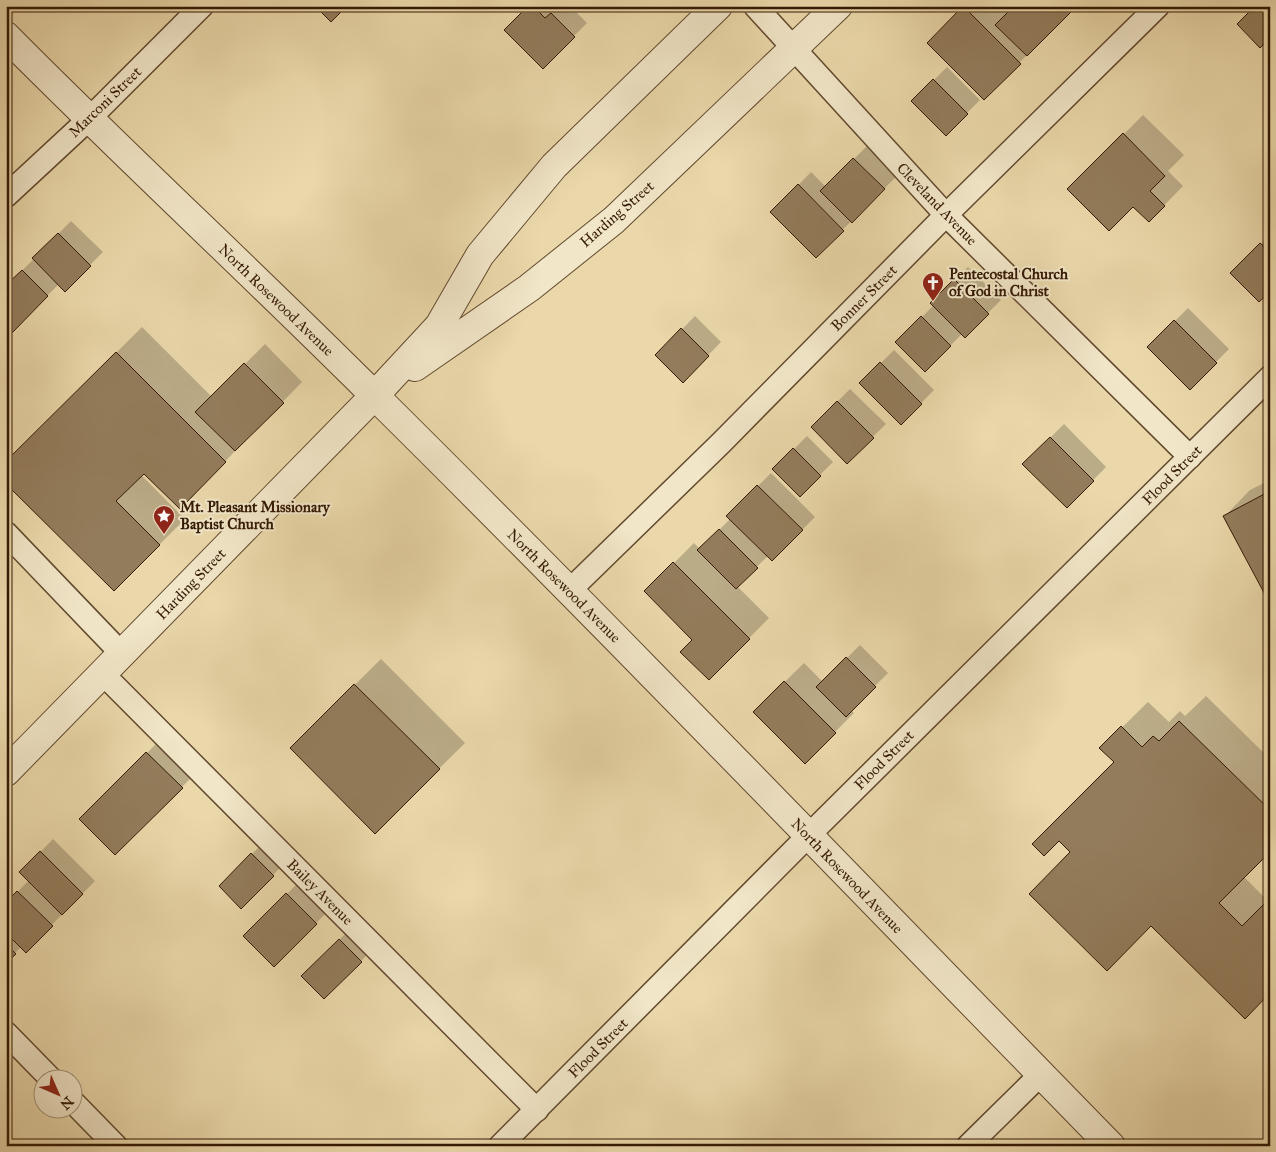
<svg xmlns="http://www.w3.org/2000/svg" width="1276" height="1152" font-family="'IM FELL Great Primer',serif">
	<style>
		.shadow { fill: #0003 }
		.building { fill: #937c5b; stroke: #341905 }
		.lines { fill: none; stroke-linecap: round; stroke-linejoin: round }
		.minor-casing { stroke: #62492e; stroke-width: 25 }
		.tertiary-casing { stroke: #62492e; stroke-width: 30 }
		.minor { stroke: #f1e6c8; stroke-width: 22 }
		.tertiary { stroke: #f1e6c8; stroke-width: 28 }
		.labels { text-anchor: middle; stroke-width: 4; stroke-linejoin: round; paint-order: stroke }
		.street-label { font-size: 15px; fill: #341905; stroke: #f1e6c8 }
		.poi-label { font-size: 15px; font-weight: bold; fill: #341905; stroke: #f1e6c8; text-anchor: start }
	</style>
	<rect width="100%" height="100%" fill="#ead8aa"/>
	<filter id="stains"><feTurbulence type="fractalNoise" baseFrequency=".004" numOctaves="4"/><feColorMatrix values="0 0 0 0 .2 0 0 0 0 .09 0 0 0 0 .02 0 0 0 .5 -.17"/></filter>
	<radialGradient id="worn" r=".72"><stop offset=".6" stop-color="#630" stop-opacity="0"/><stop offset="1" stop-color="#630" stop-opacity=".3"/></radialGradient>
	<!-- shadow -->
	<g class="shadow">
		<path d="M530,6H570L587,23L543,67Z"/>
		<path d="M965,6H1002L1039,43L984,98L929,43Z"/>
		<path d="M947,67L980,100L946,134L913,101Z"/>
		<path d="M1143,115L1184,155L1168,171L1183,186L1149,221L1133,205L1069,189Z"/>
		<path d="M867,146L897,176L816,256L772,212L811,172L826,187Z"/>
		<path d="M71,221L103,252L65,290L59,284L11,332L6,287Z"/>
		<path d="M1270,235V290L1232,273Z"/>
		<path d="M968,267L1001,300L965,336L962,334L925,371L897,342L934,305L932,303Z"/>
		<path d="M1188,308L1229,349L1190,388L1149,347Z"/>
		<path d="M695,316L721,342L683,381L657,355Z"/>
		<path d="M142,327L212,397L265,344L302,382L180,508L144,472L141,475L185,519L114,590L6,463Z"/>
		<path d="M894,350L934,390L901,424L861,383Z"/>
		<path d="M850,389L886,424L847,462L812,427Z"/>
		<path d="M1064,424L1106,467L1067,507L1024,464Z"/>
		<path d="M807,436L833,462L800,495L774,469Z"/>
		<path d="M771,473L815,517L772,560L768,556L737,586L769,618L709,679L694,640L646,591L694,543L700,549L731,518L728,516Z"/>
		<path d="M1270,480V601L1225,516L1250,490Z"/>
		<path d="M860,645L888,673L851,710L854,713L805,762L754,712L804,663L823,682Z"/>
		<path d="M381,659L465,743L375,832L291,748Z"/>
		<path d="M1206,696L1270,759V850L1244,877L1268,901L1270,992L1072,852L1115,762L1101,748L1148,702L1169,722L1180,711L1185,716Z"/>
		<path d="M167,733L201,768L115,854L81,819Z"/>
		<path d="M53,839L95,881L26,951L22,946L6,962V904L29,880L21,872Z"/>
		<path d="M265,841L286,862L241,907L220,886Z"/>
		<path d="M300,881L329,910L274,966L245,936Z"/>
		<path d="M353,926L374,948L324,998L303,976Z"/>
	</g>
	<!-- building -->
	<g class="building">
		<path d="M315,6H347L331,22Z"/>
		<path d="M528,6H533L545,18L551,13L575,37L543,69L504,30Z"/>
		<path d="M963,6L1021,64L984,100L927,43Z"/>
		<path d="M1014,6H1076V7L1027,56L995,25Z"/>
		<path d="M1255,6H1270V38L1260,48L1237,24Z"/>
		<path d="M933,79L968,114L946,136L911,101Z"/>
		<path d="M1123,133L1165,176L1150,191L1165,206L1149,222L1133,207L1109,231L1067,189Z"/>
		<path d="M853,158L885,189L852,223L820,191Z"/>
		<path d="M798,184L844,231L816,258L770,212Z"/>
		<path d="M58,233L91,266L65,292L32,258Z"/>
		<path d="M1260,243L1270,252V292L1259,302L1230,273Z"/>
		<path d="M22,270L48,296L11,334L6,330V285Z"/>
		<path d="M954,279L989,314L965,338L930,303Z"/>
		<path d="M921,316L951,346L925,372L895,342Z"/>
		<path d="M1174,320L1217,363L1190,390L1147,347Z"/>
		<path d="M681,328L709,356L683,383L655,355Z"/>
		<path d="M116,352L226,462L180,509L144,474L116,501L160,545L114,591L6,484V461Z"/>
		<path d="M880,362L922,404L901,425L859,383Z"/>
		<path d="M244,363L284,403L235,451L195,412Z"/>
		<path d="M837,401L874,438L847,464L811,427Z"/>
		<path d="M1050,437L1094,481L1067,508L1022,464Z"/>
		<path d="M793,448L821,476L800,497L772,469Z"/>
		<path d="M757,485L803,530L772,561L726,516Z"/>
		<path d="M1270,491V604L1223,516Z"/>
		<path d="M719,529L758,568L736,589L697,550Z"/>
		<path d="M673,562L750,639L709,680L680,652L692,640L644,591Z"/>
		<path d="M846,657L876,687L846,717L816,687Z"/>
		<path d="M784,681L836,733L805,764L753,712Z"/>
		<path d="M354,684L440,769L375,834L290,748Z"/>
		<path d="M1179,721L1270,810V852L1219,903L1242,926L1270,898V993L1245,1019L1151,926L1107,971L1029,894L1070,852L1059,841L1044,856L1032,844L1114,762L1099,748L1121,726L1142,747L1153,736L1159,741Z"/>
		<path d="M146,752L183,788L115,855L79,819Z"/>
		<path d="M40,851L83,894L62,915L19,872Z"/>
		<path d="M251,853L274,876L241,909L219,886Z"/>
		<path d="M17,891L53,926L26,953L6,933V902Z"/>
		<path d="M286,893L317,924L274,967L243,936Z"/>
		<path d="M339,939L362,962L324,999L301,976Z"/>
		<path d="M6,944L16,954L6,963Z"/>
	</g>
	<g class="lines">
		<!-- minor casing -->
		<g class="minor-casing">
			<g id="minor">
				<path d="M755,6L946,215L1190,457"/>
				<path d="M6,196L89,119L202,6"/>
				<path d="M6,533L122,654"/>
				<path d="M570,590L721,443L946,215L1158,6"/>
				<path d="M103,674L537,1110"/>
				<path d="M6,1033L52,1080"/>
				<path d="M72,1101L116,1146"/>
				<path d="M500,1146L808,836L1270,377"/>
				<path d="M968,1146L1041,1074"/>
			</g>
		</g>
		<!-- tertiary casing -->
		<g class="tertiary-casing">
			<g id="tertiary">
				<path d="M6,36C128,159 255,276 378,399C625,644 867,896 1111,1146"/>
				<path d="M415,367L529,288L614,220L838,6"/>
				<path d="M6,772L375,395L439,326L480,255L554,166L718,6"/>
			</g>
		</g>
		<!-- minor -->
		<use href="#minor" class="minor"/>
		<!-- tertiary -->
		<use href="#tertiary" class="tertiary"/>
	</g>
	<!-- icons -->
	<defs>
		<g id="church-pin" transform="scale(1.125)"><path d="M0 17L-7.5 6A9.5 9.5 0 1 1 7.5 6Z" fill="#8f2418" stroke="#f1e6c8"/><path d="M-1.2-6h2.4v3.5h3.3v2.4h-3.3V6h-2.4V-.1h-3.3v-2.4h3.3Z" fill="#fff"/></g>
		<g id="sight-pin" transform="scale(1.125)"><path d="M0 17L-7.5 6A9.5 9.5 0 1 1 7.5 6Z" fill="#8f2418" stroke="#f1e6c8"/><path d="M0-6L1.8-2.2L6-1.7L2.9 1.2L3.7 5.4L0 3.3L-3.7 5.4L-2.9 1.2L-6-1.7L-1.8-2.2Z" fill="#fff"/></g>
	</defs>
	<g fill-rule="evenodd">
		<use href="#church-pin" x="933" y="283"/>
		<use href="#sight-pin" x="164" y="516"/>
	</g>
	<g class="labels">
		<!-- street labels -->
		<g class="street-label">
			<text transform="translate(105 102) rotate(-44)" y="5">Marconi Street</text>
			<text transform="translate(937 204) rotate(46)" y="5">Cleveland Avenue</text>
			<text transform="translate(617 214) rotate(-41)" y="5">Harding Street</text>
			<text transform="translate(864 298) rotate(-45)" y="5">Bonner Street</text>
			<text transform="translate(276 300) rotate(44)" y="5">North Rosewood Avenue</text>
			<text transform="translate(1172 475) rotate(-45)" y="5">Flood Street</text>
			<text transform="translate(191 584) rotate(-46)" y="5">Harding Street</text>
			<text transform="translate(564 586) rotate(45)" y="5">North Rosewood Avenue</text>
			<text transform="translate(884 760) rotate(-45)" y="5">Flood Street</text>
			<text transform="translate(847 876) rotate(46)" y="5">North Rosewood Avenue</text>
			<text transform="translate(320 892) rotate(45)" y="5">Bailey Avenue</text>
			<text transform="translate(598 1048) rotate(-45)" y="5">Flood Street</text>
		</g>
		<!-- poi labels -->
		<g class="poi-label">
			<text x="949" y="279">Pentecostal Church<tspan x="949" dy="17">of God in Christ</tspan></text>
			<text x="180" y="512">Mt. Pleasant Missionary<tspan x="180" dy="17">Baptist Church</tspan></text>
		</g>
	</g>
	<!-- margin -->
	<rect width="1276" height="1152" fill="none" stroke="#ead8aa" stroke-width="25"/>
	<rect x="8" y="8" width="1261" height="1137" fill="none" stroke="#341905" stroke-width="2.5"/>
	<rect x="12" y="12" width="1251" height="1127" fill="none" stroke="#341905"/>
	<!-- north arrow -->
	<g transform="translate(58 1094) rotate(135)"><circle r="24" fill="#f1e6c8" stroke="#a5947a"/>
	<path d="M0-4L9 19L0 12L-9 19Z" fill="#8f2418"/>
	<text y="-8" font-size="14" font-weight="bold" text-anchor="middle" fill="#341905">N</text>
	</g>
	<rect width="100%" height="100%" filter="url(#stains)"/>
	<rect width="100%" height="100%" fill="url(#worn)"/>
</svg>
